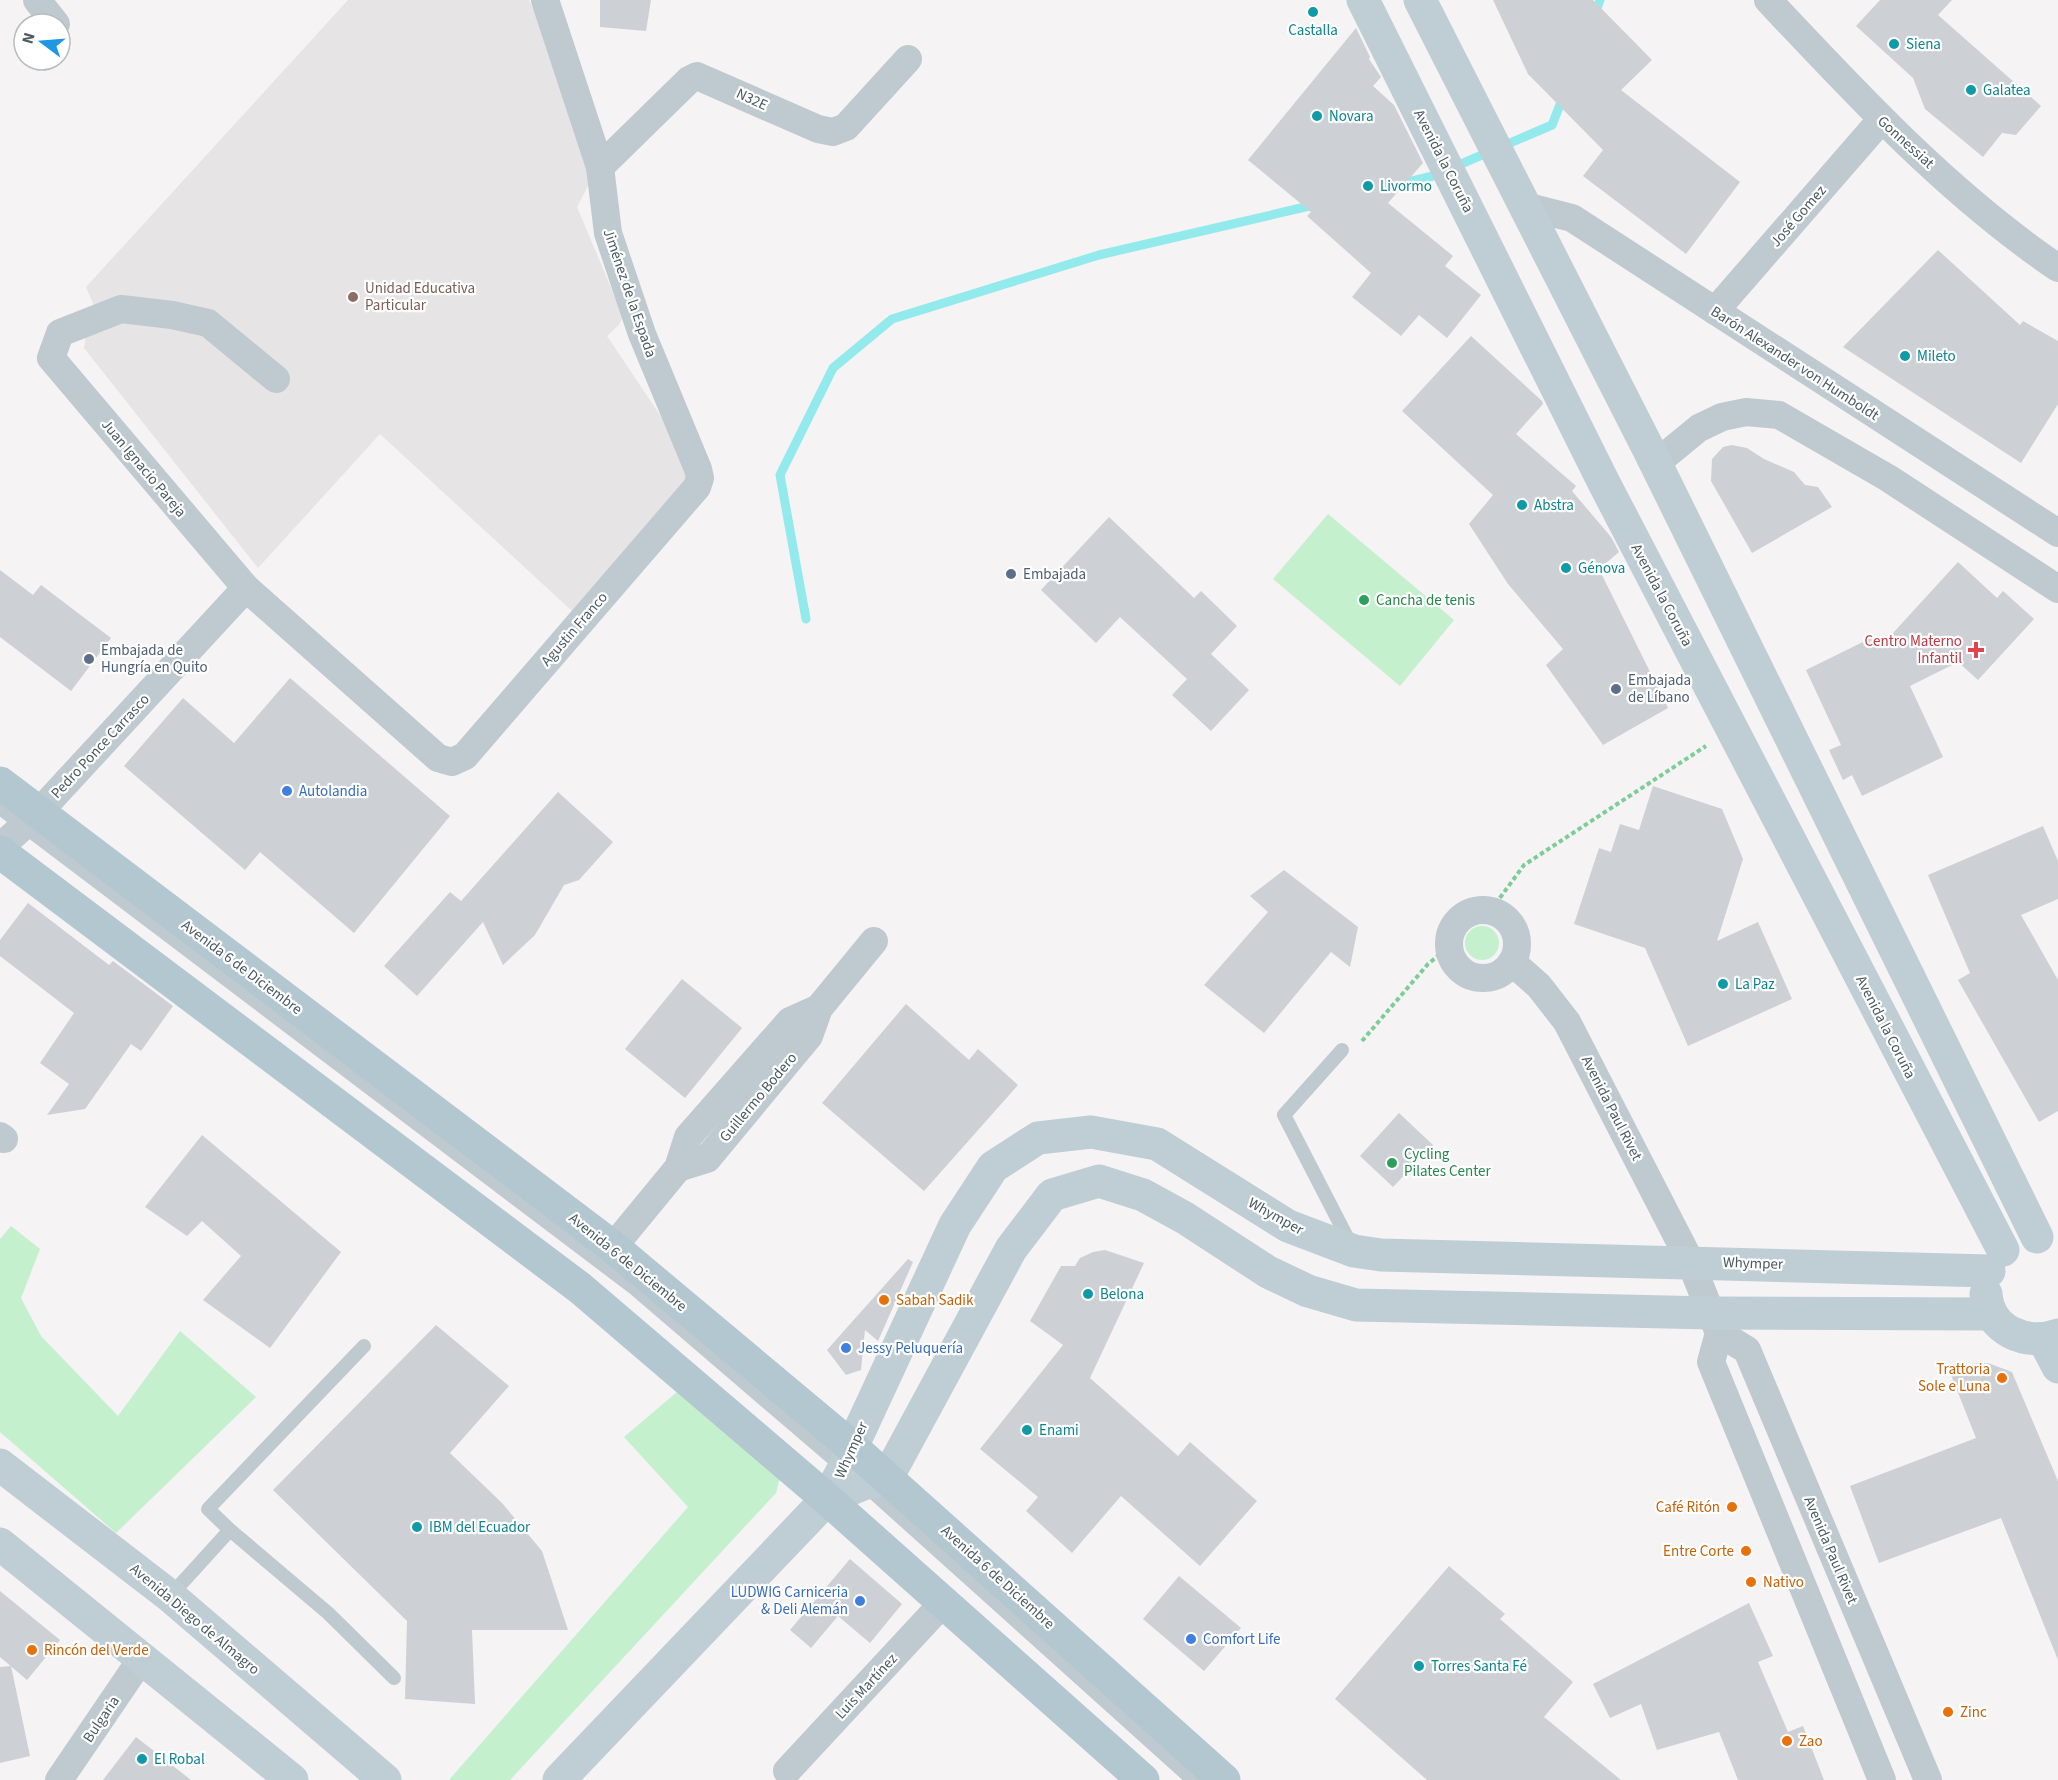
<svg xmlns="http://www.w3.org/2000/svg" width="2058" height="1780" font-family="'Source Sans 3',sans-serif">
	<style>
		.education { fill: #e6e4e5 }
		.green { fill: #c4f0cd }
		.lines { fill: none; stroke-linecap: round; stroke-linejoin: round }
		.stream { stroke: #92eaec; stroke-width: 9 }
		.building { fill: #cdd1d5 }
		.path { stroke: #7cce96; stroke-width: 4; stroke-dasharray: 4.5 3; stroke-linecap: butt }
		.lane { stroke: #becacf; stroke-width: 14 }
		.street { stroke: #becacf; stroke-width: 28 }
		.secondary { stroke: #bfcdd4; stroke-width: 33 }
		.primary { stroke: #b3c7d0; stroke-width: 33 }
		.culture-dot { fill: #0f9aa8; stroke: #fff; stroke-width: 2 }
		.education-dot { fill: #8d6e63; stroke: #fff; stroke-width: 2 }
		.service-dot { fill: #5c6f8a; stroke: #fff; stroke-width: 2 }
		.leisure-dot { fill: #2e9e5b; stroke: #fff; stroke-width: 2 }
		.health-dot { fill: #e0444e; stroke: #fff; stroke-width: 2 }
		.shop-dot { fill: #3f7fe0; stroke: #fff; stroke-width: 2 }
		.food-dot { fill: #e8710a; stroke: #fff; stroke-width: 2 }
		.labels { text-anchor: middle; stroke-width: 4.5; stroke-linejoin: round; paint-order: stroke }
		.culture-label { font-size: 15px; fill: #0d838f; stroke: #fff; text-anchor: start }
		.street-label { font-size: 15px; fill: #4a5a60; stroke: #fff }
		.education-label { font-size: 15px; fill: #785e54; stroke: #fff; text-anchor: start }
		.service-label { font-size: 15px; fill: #4e5e75; stroke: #fff; text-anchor: start }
		.leisure-label { font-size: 15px; fill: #27864d; stroke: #fff; text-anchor: start }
		.health-label { font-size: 15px; fill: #be3a42; stroke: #fff; text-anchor: end }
		.shop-label { font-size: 15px; fill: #366cbe; stroke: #fff; text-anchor: start }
		.food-label { font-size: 15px; fill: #c56008; stroke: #fff; text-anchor: start }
	</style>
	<rect width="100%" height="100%" fill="#f5f3f3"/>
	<!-- education -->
	<path class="education" d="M348,0H529L558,65L590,182L577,207L623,316L619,325L607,336L692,463L693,471L572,611L380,434L258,568L84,348L86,335L101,322L86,287Z"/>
	<!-- green -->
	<g class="green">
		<path d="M1328,514L1454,620L1400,686L1273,579Z"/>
		<circle cx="1482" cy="943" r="17"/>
		<path d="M11,1226L40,1249L21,1298L41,1336L118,1416L180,1331L256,1397L116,1533L0,1432V1239Z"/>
		<path d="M677,1392L781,1473L776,1493L510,1780H449L688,1507L624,1437Z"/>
	</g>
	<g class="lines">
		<!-- stream -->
		<g class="stream">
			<path d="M1594,17L1600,0"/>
			<path d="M1395,185L1433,176L1552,125L1563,97"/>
			<path d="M806,619L780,475L833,368L892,319L1099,255L1314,205"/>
		</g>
	</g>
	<!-- building -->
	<g class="building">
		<path d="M600,0H651L646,31L600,27Z"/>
		<path d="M1493,0H1593L1652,60L1621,90L1740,182L1686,254L1583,176L1603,150L1528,74Z"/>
		<path d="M1880,0H1952L1938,15L2041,106L2016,135L2002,133L1983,157L1925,109L1913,78L1856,26Z"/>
		<path d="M1356,28L1370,57L1369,59L1381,77L1373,86L1394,105L1423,163L1388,203L1453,256L1445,266L1481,295L1447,338L1419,315L1401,336L1352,297L1371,273L1307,216L1311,212L1248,160Z"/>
		<path d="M1938,250L2020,325L2023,321L2058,341V404L2021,463L1843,347Z"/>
		<path d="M1471,336L1542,401L1543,404L1516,434L1576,486L1572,491L1611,537L1619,552L1599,569L1668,708L1603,745L1546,665L1563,649L1508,584L1469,524L1493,495L1402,411Z"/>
		<path d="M1732,445L1747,448L1764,459L1794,472L1805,485L1818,487L1832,507L1752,553L1711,481L1712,459L1723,447Z"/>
		<path d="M1109,517L1194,598L1201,591L1237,626L1211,654L1249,690L1211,731L1172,695L1187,679L1120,617L1096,643L1041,590Z"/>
		<path d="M1958,562L1997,598L2003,591L2034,619L1978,680L1958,662L1910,686L1943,757L1862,796L1852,775L1843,780L1829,750L1841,745L1806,670L1875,636L1883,644Z"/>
		<path d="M0,570L33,595L41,585L111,638L71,691L0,637Z"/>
		<path d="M290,678L450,816L354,933L260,852L245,870L124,766L183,698L234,743Z"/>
		<path d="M1653,786L1722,809L1743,859L1717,941L1758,922L1792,999L1688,1046L1645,948L1574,924L1599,848L1611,852L1620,824L1639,830Z"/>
		<path d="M558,792L613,842L579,880L564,885L535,935L503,965L483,922L417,996L384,966L450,892L461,901Z"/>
		<path d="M2043,826L2058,861V899L2021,915L2058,980V1111L2039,1122L1958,980L1970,973L1928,875Z"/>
		<path d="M1284,870L1358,927L1350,967L1331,952L1264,1033L1204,985L1268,912L1250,896Z"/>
		<path d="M28,903L109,965L113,961L173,1006L141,1051L131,1044L85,1109L47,1115L69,1084L40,1063L74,1013L0,956V940Z"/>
		<path d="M682,979L742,1028L685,1098L625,1049Z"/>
		<path d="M906,1004L969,1060L978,1049L1018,1085L924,1191L822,1103Z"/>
		<path d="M1399,1113L1433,1145L1393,1187L1360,1156Z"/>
		<path d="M202,1135L341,1252L270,1348L203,1300L241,1256L202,1221L187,1236L145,1207Z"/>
		<path d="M1105,1250L1144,1263L1090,1378L1178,1456L1190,1442L1257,1501L1200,1566L1121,1496L1072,1553L1026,1511L1038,1497L980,1449L1063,1345L1030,1321L1061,1266H1075L1080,1258L1093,1252Z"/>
		<path d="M908,1259L913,1262L878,1341L865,1330L861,1370L846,1375L827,1350Z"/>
		<path d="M436,1325L509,1386L450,1453L502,1503L542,1551L568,1630H472L475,1704L405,1699L407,1621L273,1490Z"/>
		<path d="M1988,1363L2012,1372L2058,1481V1660L2001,1518L1879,1563L1850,1486L1976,1438L1947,1365Z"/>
		<path d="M850,1559L902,1604L870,1643L838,1616L811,1648L790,1630Z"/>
		<path d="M1449,1566L1505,1614L1500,1619L1573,1682L1544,1717L1621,1780H1427L1335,1699Z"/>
		<path d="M1179,1576L1241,1628L1204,1671L1143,1619Z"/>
		<path d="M0,1591L60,1640L27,1680L0,1657Z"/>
		<path d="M1749,1603L1773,1656L1758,1662L1788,1732L1803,1726L1824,1780H1738L1719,1732L1657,1750L1641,1704L1610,1718L1593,1684Z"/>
		<path d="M11,1666L30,1756L0,1763V1667Z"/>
		<path d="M136,1737L191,1780H103Z"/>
	</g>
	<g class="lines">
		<!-- path -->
		<g class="path">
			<path d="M1491,910L1524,865L1706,746"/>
			<path d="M1362,1041L1428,964L1449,947"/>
		</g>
		<!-- lane -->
		<g class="lane">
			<path d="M0,808L634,1288L844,1468"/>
			<path d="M1342,1050L1284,1115L1350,1243"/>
			<path d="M866,1486L1193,1780"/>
			<path d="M230,1530L208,1509L364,1346"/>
			<path d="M170,1596L230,1530L328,1613L394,1678"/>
		</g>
		<!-- street -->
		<g class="street">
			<path d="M37,0L56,24"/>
			<path d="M1768,0C1858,96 1949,194 2058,268"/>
			<path d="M600,167L689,80L697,76L818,129L833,132L846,127L908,59"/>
			<path d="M1525,206L1572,218L2058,533"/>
			<path d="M1715,311L1881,120"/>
			<path d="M276,379L208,323L172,315L121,309L60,333L51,358L246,588L438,758L452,762L465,756L697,487L700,478L698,469L642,334L608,233L600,167L545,0"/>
			<path d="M1655,464L1699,428L1722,417L1746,412L1779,415L1888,478L2058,589"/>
			<path d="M0,847L38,813L246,588"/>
			<circle cx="1483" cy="944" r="34"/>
			<path d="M1512,962L1539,986L1567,1022L1690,1261L1719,1333L1711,1362L1882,1780"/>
			<path d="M0,1136L4,1139"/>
			<path d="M678,1168L707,1159L809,1036L819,1008L874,941"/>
			<path d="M613,1247L678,1168L688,1137L790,1021L819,1008"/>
			<path d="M1719,1333L1747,1350L1928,1780"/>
			<path d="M787,1771L944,1602"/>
			<path d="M59,1780L142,1658"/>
		</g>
		<!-- secondary -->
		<g class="secondary">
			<path d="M1363,0L1604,483L2003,1250"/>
			<path d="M1420,0L1649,450L2037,1237"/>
			<path d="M1986,1294C1989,1331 2026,1346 2058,1335"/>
			<path d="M2044,1340L2058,1367"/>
			<path d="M0,1465L170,1596L385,1780"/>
			<path d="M827,1499L863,1484L887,1478L1011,1249L1052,1195L1099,1181L1143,1195L1185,1218L1268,1272L1308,1291L1356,1305L1711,1313L1991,1314"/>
			<path d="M0,1544L292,1780"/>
			<path d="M559,1780L827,1499L844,1468L852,1447L955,1225L993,1167L1038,1138L1091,1132L1157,1144L1288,1226L1354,1251L1381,1255L1989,1271"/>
		</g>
		<!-- primary -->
		<g class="primary">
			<path d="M0,783L613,1247L852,1447L1224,1780"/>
			<path d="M0,852L580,1288L827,1499L1143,1780"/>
		</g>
	</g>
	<!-- markers -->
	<g class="culture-dot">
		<circle cx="1313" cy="12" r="6"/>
		<circle cx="1894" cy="44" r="6"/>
		<circle cx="1971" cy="90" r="6"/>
		<circle cx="1317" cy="116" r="6"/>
		<circle cx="1368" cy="186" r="6"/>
		<circle cx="1905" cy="356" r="6"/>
		<circle cx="1522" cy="505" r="6"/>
		<circle cx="1566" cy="568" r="6"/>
		<circle cx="1723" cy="984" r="6"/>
		<circle cx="1088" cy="1294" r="6"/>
		<circle cx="1027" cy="1430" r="6"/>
		<circle cx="417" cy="1527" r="6"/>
		<circle cx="1419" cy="1666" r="6"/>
		<circle cx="142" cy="1759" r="6"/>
	</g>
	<circle class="education-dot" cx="353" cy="297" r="6"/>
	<g class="service-dot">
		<circle cx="1011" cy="574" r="6"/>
		<circle cx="89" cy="659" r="6"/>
		<circle cx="1616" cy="689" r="6"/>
	</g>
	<g class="leisure-dot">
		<circle cx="1364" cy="600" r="6"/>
		<circle cx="1392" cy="1163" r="6"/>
	</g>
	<path class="health-dot" d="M1973 641h6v6h6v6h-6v6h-6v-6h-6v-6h6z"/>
	<g class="shop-dot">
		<circle cx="287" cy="791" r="6"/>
		<circle cx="846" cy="1348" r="6"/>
		<circle cx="860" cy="1601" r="6"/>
		<circle cx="1191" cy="1639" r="6"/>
	</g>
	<g class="food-dot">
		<circle cx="884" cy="1300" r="6"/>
		<circle cx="2002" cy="1378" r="6"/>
		<circle cx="1732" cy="1507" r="6"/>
		<circle cx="1746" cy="1551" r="6"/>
		<circle cx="1751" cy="1582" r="6"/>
		<circle cx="32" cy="1650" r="6"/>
		<circle cx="1948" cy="1712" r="6"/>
		<circle cx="1787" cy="1741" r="6"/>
	</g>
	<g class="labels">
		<!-- culture labels -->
		<g class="culture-label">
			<text x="1313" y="35" text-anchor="middle">Castalla</text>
			<text x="1906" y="49">Siena</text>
			<text x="1983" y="95">Galatea</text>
			<text x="1329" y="121">Novara</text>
			<text x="1380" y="191">Livormo</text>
			<text x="1917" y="361">Mileto</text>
			<text x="1534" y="510">Abstra</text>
			<text x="1578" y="573">Génova</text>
			<text x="1735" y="989">La Paz</text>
			<text x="1100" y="1299">Belona</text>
			<text x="1039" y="1435">Enami</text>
			<text x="429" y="1532">IBM del Ecuador</text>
			<text x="1431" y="1671">Torres Santa Fé</text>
			<text x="154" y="1764">El Robal</text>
		</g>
		<!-- street labels -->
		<g class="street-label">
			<text transform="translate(752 99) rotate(25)" y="5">N32E</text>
			<text transform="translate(1906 142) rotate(42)" y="5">Gonnessiat</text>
			<text transform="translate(1444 161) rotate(63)" y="5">Avenida la Coruña</text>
			<text transform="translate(1798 216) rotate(-49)" y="5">José Gomez</text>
			<text transform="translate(630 293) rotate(71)" y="5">Jiménez de la Espada</text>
			<text transform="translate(1795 363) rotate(33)" y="5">Barón Alexander von Humboldt</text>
			<text transform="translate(144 468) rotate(50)" y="5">Juan Ignacio Pareja</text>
			<text transform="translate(1662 595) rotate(62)" y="5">Avenida la Coruña</text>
			<text transform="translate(574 629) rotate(-49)" y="5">Agustin Franco</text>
			<text transform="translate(100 746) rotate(-47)" y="5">Pedro Ponce Carrasco</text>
			<text transform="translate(242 967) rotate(37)" y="5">Avenida 6 de Diciembre</text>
			<text transform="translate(1886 1027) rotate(63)" y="5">Avenida la Coruña</text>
			<text transform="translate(758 1097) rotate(-50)" y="5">Guillermo Bodero</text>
			<text transform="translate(1612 1108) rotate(63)" y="5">Avenida Paul Rivet</text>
			<text transform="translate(1276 1216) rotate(29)" y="5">Whymper</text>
			<text transform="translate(628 1262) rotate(39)" y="5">Avenida 6 de Diciembre</text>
			<text transform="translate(1753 1263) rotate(2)" y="5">Whymper</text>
			<text transform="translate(851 1450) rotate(-66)" y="5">Whymper</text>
			<text transform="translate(1831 1550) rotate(67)" y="5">Avenida Paul Rivet</text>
			<text transform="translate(998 1577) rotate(42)" y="5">Avenida 6 de Diciembre</text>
			<text transform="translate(195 1619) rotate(40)" y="5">Avenida Diego de Almagro</text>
			<text transform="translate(866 1686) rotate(-47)" y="5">Luis Martínez</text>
			<text transform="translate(101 1719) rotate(-56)" y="5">Bulgaria</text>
		</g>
		<!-- education labels -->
		<g class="education-label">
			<text x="365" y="293">Unidad Educativa<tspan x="365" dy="17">Particular</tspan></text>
		</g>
		<!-- service labels -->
		<g class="service-label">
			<text x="1023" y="579">Embajada</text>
			<text x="101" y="655">Embajada de<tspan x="101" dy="17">Hungría en Quito</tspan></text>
			<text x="1628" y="685">Embajada<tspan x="1628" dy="17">de Líbano</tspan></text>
		</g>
		<!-- leisure labels -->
		<g class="leisure-label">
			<text x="1376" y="605">Cancha de tenis</text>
			<text x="1404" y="1159">Cycling<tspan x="1404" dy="17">Pilates Center</tspan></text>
		</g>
		<!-- health labels -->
		<g class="health-label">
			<text x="1962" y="646">Centro Materno<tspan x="1962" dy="17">Infantil</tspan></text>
		</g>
		<!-- shop labels -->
		<g class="shop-label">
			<text x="299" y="796">Autolandia</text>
			<text x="858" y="1353">Jessy Peluquería</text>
			<text x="848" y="1597" text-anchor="end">LUDWIG Carniceria<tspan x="848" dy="17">&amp; Deli Alemán</tspan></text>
			<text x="1203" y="1644">Comfort Life</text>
		</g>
		<!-- food labels -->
		<g class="food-label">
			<text x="896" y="1305">Sabah Sadik</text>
			<text x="1990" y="1374" text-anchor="end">Trattoria<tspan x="1990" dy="17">Sole e Luna</tspan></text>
			<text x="1720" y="1512" text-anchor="end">Café Ritón</text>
			<text x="1734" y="1556" text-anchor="end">Entre Corte</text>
			<text x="1763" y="1587">Nativo</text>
			<text x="44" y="1655">Rincón del Verde</text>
			<text x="1960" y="1717">Zinc</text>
			<text x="1799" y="1746">Zao</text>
		</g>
	</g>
	<!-- north arrow -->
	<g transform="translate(42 42) rotate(286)"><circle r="28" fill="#ffffff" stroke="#b7bdbf" stroke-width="1.5"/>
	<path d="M0-4.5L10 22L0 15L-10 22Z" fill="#1e98e4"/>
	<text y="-9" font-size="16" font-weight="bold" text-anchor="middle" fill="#4a5a60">N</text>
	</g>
</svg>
